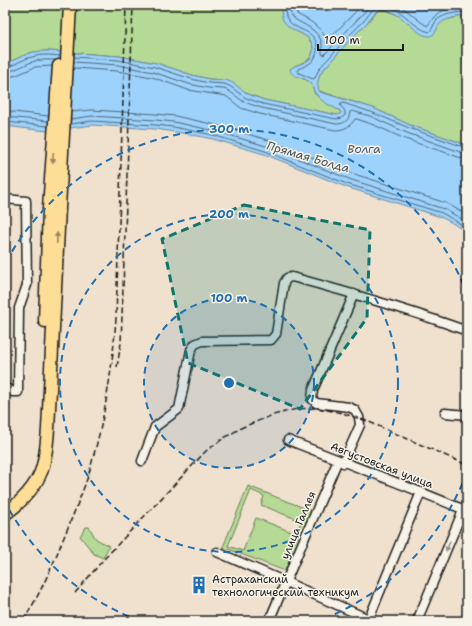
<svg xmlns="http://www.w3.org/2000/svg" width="472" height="626" font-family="'Shantell Sans',sans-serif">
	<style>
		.green { fill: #b5da95; stroke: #687b58; fill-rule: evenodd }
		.water { fill: #9dd2fc; stroke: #6989a2 }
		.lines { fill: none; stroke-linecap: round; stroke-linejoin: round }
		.shore { stroke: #506576; stroke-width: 1 }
		.minor-casing { stroke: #1c1c1c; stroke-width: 11 }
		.highway-casing { stroke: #1c1c1c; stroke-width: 15 }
		.minor { stroke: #f7f3e8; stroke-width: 8 }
		.highway { stroke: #fedd96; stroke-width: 12 }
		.rail { stroke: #1c1c1c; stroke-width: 1.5; stroke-dasharray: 6 3; stroke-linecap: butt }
		.oneway { fill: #98865f }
		.oneway2 { fill: #94928c }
		.marked { fill: #0f766e; fill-opacity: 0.2; stroke: #0f766e; stroke-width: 3; stroke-dasharray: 8 5; stroke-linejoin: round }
		.ring { fill: none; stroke: #1f6fb2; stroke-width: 2; stroke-dasharray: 7 5 }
		.labels { text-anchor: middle; stroke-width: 3; stroke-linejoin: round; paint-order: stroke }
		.street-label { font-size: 11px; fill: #1c1c1c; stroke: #f7f3e8 }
		.poi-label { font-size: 11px; fill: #1c1c1c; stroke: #f7f3e8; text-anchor: start }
		.water-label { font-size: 12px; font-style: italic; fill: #43535f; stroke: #f7f3e8 }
		.centre { fill: #1f6fb2; stroke: #f7f3e8; stroke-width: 2 }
		.ring-label { font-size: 12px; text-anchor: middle; font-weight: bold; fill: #1f6fb2; stroke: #f7f3e8; stroke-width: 3; stroke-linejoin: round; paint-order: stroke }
	</style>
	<rect width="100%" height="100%" fill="#efe1cd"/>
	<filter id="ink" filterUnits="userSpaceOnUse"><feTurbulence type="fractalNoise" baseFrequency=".025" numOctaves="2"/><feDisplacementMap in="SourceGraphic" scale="8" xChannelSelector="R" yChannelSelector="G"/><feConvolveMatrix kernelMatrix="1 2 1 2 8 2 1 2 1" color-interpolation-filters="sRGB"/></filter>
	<g filter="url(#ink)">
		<!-- green -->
		<g class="green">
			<path d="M5,5H281V8L293,29L307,37L313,45V52L311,57L306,61L293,67L297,76L309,81L312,85L315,94L325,102L340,111L341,113L340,114L337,115L264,100L248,94L226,80L209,79L192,75L156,63L119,56L49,51C43,51 36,51 30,53C21,56 14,61 5,63Z"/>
			<path d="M380,10L388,11L400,16L405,21L434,34L439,24L444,20L467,15V145L410,125L373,108L319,91L317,89V84L320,74L325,68L352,37L367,23L376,12Z"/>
			<path d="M248,486L312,511L285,571L223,547ZM251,490L264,496L261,505L301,521L297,534L256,518L243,551L228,546Z"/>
			<path d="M86,527H89L96,539L109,546L103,558L94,554L80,536Z"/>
		</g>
		<!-- water -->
		<path class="water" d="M281,5H467V15C459,17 444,18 439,25C436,29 436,35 430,36C417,38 398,6 380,10C374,11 369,21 365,25C353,36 343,48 332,60C328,65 323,69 320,74C318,80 316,86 320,92L373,108L410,125L467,145V233L454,224L441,217L346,187L264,154L213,139L188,134L155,129L92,125L49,131L38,130L5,126V63C14,61 21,56 30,53C36,51 43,51 49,51L119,56L156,63L192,75L209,79L226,80L233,83L248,94L264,100L337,115L340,114L341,113L340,111C332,106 321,102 316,94C312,90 314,84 308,81C302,76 291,78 290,69C296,64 304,64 310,59C312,56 313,53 313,50C314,33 293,34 285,23C281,19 281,11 281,5Z"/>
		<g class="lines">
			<!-- shore -->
			<g class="shore">
				<path d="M285,5C285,10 285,16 288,20C296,32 318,29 317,50C316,62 308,65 298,69V71L299,73L313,79L315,78C318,69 323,64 329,58C340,45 351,33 363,22C368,17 371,9 378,6C381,5 387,6 390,7C405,12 414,28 429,32C433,29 433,25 436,21C442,14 458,12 467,12"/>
				<path d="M290,5L291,16L293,18C303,25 319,29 322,44C322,47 322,50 322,54L324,55L371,5"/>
				<path d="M296,5L297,14C303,18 310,20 315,25C321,29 324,36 328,40L362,5"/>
				<path d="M398,5C409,10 416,20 427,26C431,22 433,17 438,13C442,10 461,7 467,7"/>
				<path d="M74,57L118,60L155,67L191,79L209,83L225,84L231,87L246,98L263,104L336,119L342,118L345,115V111L340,105L341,104L343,103L371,112L409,128L467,148"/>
				<path d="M74,62L118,65L153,72L189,84L208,88L224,89L229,91L244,102L262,108L336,124C344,124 349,121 350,112L352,111L370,116L407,133L463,153H467"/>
				<path d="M5,67C15,66 22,59 32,57C41,54 51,55 60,56"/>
				<path d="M74,68L117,71L152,77L188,90L226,96L241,108L260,114L335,130C344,130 350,127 355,119H357C374,124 389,132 405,139C424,146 443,151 461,158L467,159"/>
				<path d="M5,72C15,71 23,65 32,62C40,59 48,60 55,60"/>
				<path d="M5,78L17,75L35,67L52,66"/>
				<path d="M5,111L48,116"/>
				<path d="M71,112L92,110L156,114L175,116L216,125L268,140L351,173L446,203L467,215"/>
				<path d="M5,117L48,121"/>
				<path d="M71,119L92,116L156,120L174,122L215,131L266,146L349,179L444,209L467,222"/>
				<path d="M5,122L48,126"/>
				<path d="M71,124L92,121L155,125L173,127L213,135L265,151L347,184L442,213L456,221L467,228"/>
			</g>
			<!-- minor casing -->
			<g class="minor-casing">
				<g id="minor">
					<path d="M5,199L26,201L27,285L19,308L18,392H13L5,387"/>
					<path d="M445,413L467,415"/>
					<path d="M288,440C348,464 408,486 467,511"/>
					<path d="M142,461L155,427L179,409L191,350L195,344L202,341L271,340L276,334L284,283L287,278L292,277C351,293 410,310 467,331"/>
					<path d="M343,463L360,425L359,417L355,410L349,407L316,403L312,399L313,390L354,294"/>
					<path d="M217,552L286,582L373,621"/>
					<path d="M269,621L338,460"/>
					<path d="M368,621L421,492"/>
					<path d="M417,621L463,510"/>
					<path d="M465,621L467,617"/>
				</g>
			</g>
			<!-- highway casing -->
			<g class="highway-casing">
				<g id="highway">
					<path d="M45,321L49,208L59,66"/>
					<path d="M5,514C20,503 34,489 41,472C46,458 47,443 48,429L59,208L70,5"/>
				</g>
			</g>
			<!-- minor -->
			<use href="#minor" class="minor"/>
			<!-- highway -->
			<use href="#highway" class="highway"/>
			<!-- rail -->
			<g class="rail">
				<path d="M117,367L121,343L122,317L133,5"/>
				<path d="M75,593L104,559L206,451L224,438L243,427L273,415L297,409L317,408L342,413L367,421L467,465"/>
				<path d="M23,621C39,596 51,569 62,542C71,520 80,499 88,476C91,467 93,457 96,447C107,404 113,362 116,318L126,5"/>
			</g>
		</g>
		<!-- one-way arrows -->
		<defs><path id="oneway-solid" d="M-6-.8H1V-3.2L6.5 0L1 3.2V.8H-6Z"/></defs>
		<g class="oneway">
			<use href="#oneway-solid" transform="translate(53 158) rotate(94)"/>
			<use href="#oneway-solid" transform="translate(57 238) rotate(-87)"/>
		</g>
		<use class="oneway2" href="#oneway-solid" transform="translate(448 546) rotate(112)"/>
	</g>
	<!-- marked area -->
	<path class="marked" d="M244,205L370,230L367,318L300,409L188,363L162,239Z"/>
	<!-- distance rings -->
	<circle cx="229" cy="383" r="85" fill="#1f6fb2" fill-opacity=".12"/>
	<g class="ring">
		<circle cx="229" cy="383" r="85"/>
		<circle cx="229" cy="383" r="169"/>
		<path d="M467 472A254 254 0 0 1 318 621M140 621A254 254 0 0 1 6 504M6 262A254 254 0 0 1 467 294"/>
	</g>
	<!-- icons -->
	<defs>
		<g id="building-bare" transform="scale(1.38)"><path d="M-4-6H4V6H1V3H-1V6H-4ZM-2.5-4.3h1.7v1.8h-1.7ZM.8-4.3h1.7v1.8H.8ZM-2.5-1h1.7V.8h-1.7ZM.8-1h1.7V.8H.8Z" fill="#1f6fb2" stroke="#f7f3e8" stroke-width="2.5" paint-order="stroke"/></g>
	</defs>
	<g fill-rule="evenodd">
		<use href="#building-bare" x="199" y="585"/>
	</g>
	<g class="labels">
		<!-- street labels -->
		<g class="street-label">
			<text transform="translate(382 465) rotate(21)" y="4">Августовская улица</text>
			<text transform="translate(298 525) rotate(-67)" y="4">улица Галлея</text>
		</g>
		<!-- poi labels -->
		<g class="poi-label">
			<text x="212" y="583">Астраханский<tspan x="212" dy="13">технологический техникум</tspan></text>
		</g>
		<!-- water labels -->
		<g class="water-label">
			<text x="364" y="153">Волга</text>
			<text transform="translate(308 157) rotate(16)" y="4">Прямая Болда</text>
		</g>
	</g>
	<circle cx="229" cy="383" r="6" class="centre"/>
	<g class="ring-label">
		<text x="229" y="133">300 m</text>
		<text x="229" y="218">200 m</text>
		<text x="229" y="302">100 m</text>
	</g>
	<!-- margin -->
	<rect width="472" height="626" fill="none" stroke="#f7f3e8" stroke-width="20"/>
	<rect x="10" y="10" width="452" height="606" fill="none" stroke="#1c1c1c" stroke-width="1.5" filter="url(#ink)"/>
	<!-- scale -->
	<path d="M318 44v6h85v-6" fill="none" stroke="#1c1c1c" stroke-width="2"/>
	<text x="324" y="44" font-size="12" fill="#1c1c1c" stroke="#f7f3e8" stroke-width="3" paint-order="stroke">100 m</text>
</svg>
